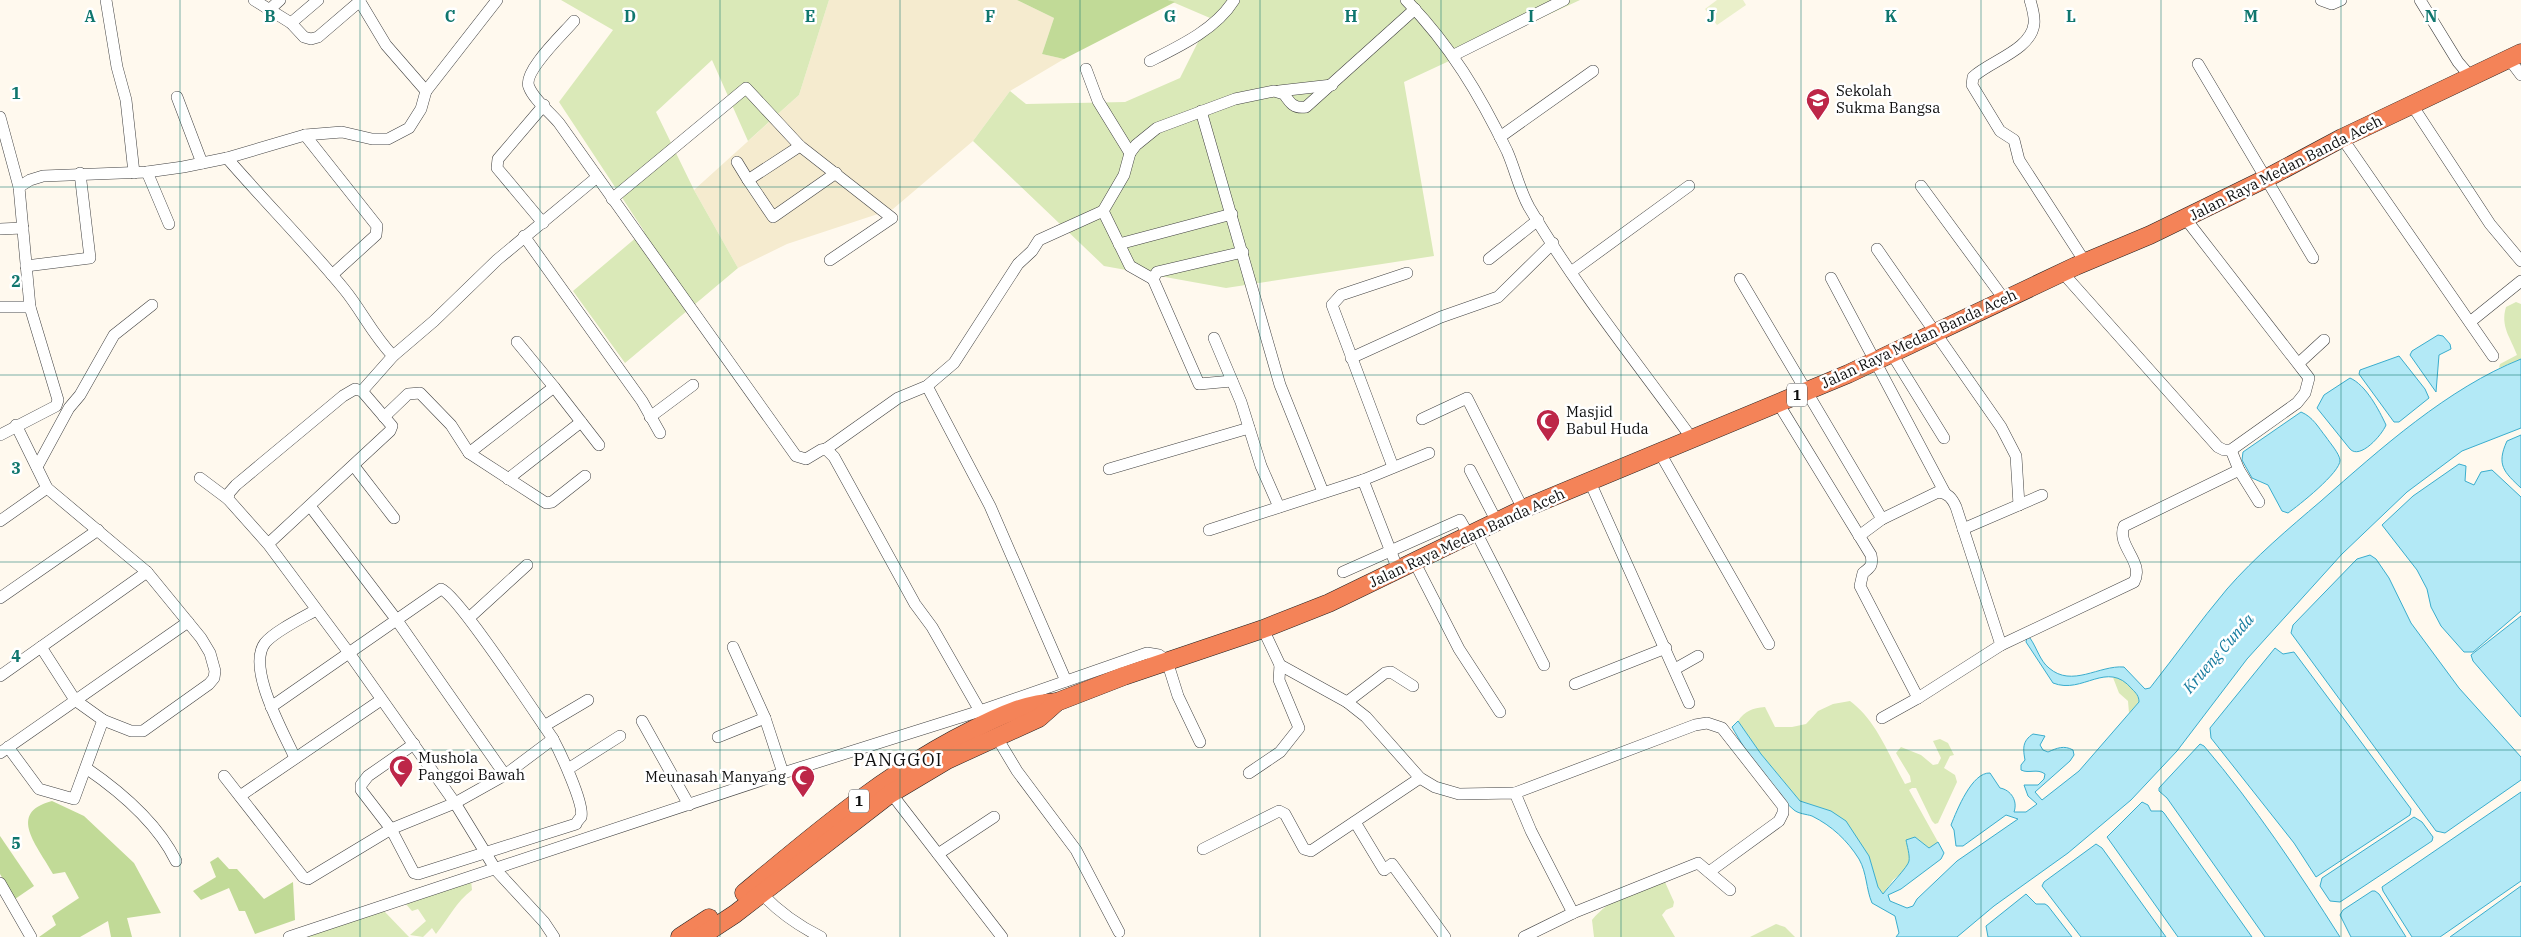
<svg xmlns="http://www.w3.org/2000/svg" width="2521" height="937" font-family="'IBM Plex Serif',serif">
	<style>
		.farmland { fill: #f5ebcf }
		.green { fill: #dae9b8 }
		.forest { fill: #c1da97 }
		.pitch { fill: #eaf0ca }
		.water { fill: #b3e9f6; stroke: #3aadcd }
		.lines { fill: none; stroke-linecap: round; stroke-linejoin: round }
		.minor-casing { stroke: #414141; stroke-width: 12 }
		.highway-casing { stroke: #1f1f1f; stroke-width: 19 }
		.minor { stroke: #fff; stroke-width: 11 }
		.highway { stroke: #f48358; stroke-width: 18 }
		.grid { fill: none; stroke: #0f766e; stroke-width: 1; stroke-opacity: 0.55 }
		.labels { text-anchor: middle; stroke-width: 5; stroke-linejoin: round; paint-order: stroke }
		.shield { fill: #fff; stroke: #565656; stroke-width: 1 }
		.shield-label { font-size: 14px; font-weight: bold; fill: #0e0e0e }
		.poi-label { font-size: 15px; fill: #0e0e0e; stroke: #fff; text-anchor: start }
		.street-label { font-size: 15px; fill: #0e0e0e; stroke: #fff }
		.water-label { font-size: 16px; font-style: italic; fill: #177c9f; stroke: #fff }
		.quarter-label { font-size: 18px; letter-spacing: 1px; fill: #0e0e0e; stroke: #fff }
		.grid-label { font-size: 16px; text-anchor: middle; font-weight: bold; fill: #0f766e; stroke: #fff; stroke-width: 5; stroke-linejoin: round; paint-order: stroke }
	</style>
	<rect width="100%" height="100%" fill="#fff9ee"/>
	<!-- farmland -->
	<path class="farmland" d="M829,0H1017L1054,18L1042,54L1064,59L1010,91L973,141L893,209L787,244L738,268L694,190L799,95Z"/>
	<!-- green -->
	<g class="green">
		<path d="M561,0H829L799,95L748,141L712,60L656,112L694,190L738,268L625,363L573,291L644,231L559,102L613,30Z"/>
		<path d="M1168,0H1580L1404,82L1434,256L1226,288L1104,266L973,141L1010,91L1026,104L1125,102L1180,78L1210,18Z"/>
		<path d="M2516,302L2521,304V359L2499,368L2500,364L2517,355C2511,338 2500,327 2506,307Z"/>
		<path d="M2112,675C2124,678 2138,689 2139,702L2129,713L2128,701L2119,693Z"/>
		<path d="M1850,701C1877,721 1889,756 1905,784L1911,782L1910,776L1896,753L1901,747L1921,755L1933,765L1938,764L1941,758L1933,741L1940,739L1948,743L1954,755L1950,756L1944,768L1955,775L1957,782L1938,823L1935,824L1932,821L1916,788H1912L1909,790L1938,842L1929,848L1915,837L1909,862L1904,871L1893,880L1883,894L1878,887L1869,856L1831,811L1800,801L1761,754L1738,721C1745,711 1752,708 1765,707L1775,727H1792L1806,724L1818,711L1833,704Z"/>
		<path d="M471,880L472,890C456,902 448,919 436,934L432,928L423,937L410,935L426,921L418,909L412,911L404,902Z"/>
		<path d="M1661,880L1665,882L1674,902L1673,907L1666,910L1662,915L1675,937H1594L1592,920C1610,898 1635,891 1661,880Z"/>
		<path d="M384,911L409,937H306Z"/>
		<path d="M1776,924L1785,927L1795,937H1750Z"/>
	</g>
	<!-- forest -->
	<g class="forest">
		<path d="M1017,0H1168L1175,2L1064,59L1042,54L1054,18Z"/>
		<path d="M52,801L84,816L134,863L161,913L127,918L132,937H111L108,921L80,937H39L56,925L52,916L79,898L65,872L53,874C38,846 6,813 52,801Z"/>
		<path d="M0,836L34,886L15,899L0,874Z"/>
		<path d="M218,857L229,869H237L264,899L293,882L295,920L255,934L245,911H239L229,888L201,900L193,891L216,877L210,862Z"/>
	</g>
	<!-- pitch -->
	<path class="pitch" d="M1717,0H1743L1746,5L1717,25L1705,9Z"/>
	<!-- water -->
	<g class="water">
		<path d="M2438,335L2443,336L2450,344L2451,349L2439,355L2436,392L2410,355L2412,351Z"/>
		<path d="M2399,356L2425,389L2429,398L2399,422H2394L2359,374L2360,370Z"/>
		<path d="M2521,359V428L2462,451L2407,492L2342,554L2247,659L2177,751L2131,800L2068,853L1994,906L1957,937H1896L1899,933L1895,916L1872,903C1866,889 1867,873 1859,859C1847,840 1832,826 1812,816C1806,814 1799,814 1794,810C1772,791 1746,752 1732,727L1738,721L1761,754L1800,801L1831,811L1846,821L1869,856L1878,887L1883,894C1888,887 1908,867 1909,861C1910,855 1907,846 1906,840L1915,837L1929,848L1938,842L1944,853L1941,859L1901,889L1888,895L1890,901L1907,908L1913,906L1917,899L1957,861L2018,819L2006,815L1963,846H1956L1954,830L1951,825C1957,810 1972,772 1990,773L2000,788C2011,790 2018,801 2014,812H2026L2037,804L2028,796L2024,785H2038L2044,779L2045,774C2037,768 2029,774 2021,770V765L2025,760C2023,749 2022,741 2033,734L2045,736L2040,745L2043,750L2048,752C2057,748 2064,745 2073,750L2074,755L2070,761L2035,792L2042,800L2079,771L2139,702C2139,696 2136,693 2132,689C2107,659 2083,695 2053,683L2026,642L2027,637L2030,638C2037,648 2040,661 2049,668C2072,688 2099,665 2124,667L2145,689L2150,688C2176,655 2200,621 2227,589C2255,557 2288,529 2321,501C2380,449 2448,388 2521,359Z"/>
		<path d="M2350,378C2366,385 2379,410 2386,425C2382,435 2360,460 2350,449L2317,408L2324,395Z"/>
		<path d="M2301,412C2313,417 2318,427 2326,437C2330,443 2339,453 2340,460C2341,472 2298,506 2288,513L2282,511L2268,485L2252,478L2242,460L2243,452Z"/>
		<path d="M2521,435V488C2504,472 2496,465 2507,441Z"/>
		<path d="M2459,464L2466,466L2465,481L2474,485L2481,472L2492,470L2521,497V611L2473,652H2464L2441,626L2431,607L2427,589L2417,570L2382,525L2413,496Z"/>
		<path d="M2370,555L2376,559L2389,578L2411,623L2459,688L2521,757V780L2445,833L2436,831L2291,633L2293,625L2357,559Z"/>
		<path d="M2521,616V717L2473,661L2471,655Z"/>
		<path d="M2275,648L2283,654L2294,652L2411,809L2410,815L2316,877L2294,843L2211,738L2210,728Z"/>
		<path d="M2200,744L2204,746C2255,806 2298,871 2340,937H2265L2167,798L2159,791V788Z"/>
		<path d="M2521,792V881L2440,937H2412L2383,891L2382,887Z"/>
		<path d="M2142,802L2148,805L2151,811H2162L2164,813L2252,937H2178L2107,837Z"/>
		<path d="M2414,817L2422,822L2433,837L2432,841L2340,902L2330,901L2320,886L2322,878Z"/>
		<path d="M2096,844L2102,848L2166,937H2081L2042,886L2044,882Z"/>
		<path d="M2521,886V937H2450Z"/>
		<path d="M2372,891H2375L2379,894L2406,937H2351L2340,915L2343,910Z"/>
		<path d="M2026,894L2036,904H2045L2048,906L2072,937H1988L1986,926Z"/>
	</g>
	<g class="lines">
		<!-- minor casing -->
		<g class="minor-casing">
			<g id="minor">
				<path d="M106,0L117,67L126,100L134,173"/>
				<path d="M254,0L291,23L304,37L311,39L318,37L360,1"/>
				<path d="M1406,0C1450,45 1480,95 1507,151C1515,169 1519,189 1529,207C1576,287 1638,364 1693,440"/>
				<path d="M2030,0C2032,7 2035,16 2034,24C2031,50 1990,61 1973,77L1972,85L2000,131L2014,140L2019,160L2085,262"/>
				<path d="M2321,0L2332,4L2341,0"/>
				<path d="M2420,0L2458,62L2470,76"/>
				<path d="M269,10L280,0"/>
				<path d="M574,21C564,33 522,72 529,87C534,100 550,112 559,123L796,456L806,459L821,450L826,449L834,457L915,604L932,627L980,711"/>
				<path d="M291,23L318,0"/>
				<path d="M1454,55L1564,0"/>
				<path d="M2509,59L2521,75"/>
				<path d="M1150,61C1180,46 1216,29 1234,0"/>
				<path d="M2198,64L2313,258"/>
				<path d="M1086,69L1098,101L1130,153"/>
				<path d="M426,91L497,0"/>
				<path d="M1279,91L1332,85"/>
				<path d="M177,97L202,163"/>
				<path d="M2412,105L2490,224L2521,261"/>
				<path d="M1201,111L1280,385L1323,492"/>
				<path d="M0,117L19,187"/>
				<path d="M305,135L377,226L376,235L332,275"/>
				<path d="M1500,137L1593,71"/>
				<path d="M2342,138L2493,356"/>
				<path d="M800,146L748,180L773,217L836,173"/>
				<path d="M227,158C265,202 307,244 344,289C362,311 372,334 393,356"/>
				<path d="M737,162L748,180"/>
				<path d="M147,172L169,224"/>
				<path d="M1921,186L2004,299"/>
				<path d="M612,199L746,88L800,146L892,218L830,260"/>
				<path d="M1103,211L1130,266L1153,279"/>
				<path d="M543,223L497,168L498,159L544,105"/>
				<path d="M0,229L23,228"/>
				<path d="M524,236L642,401L660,433"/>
				<path d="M1119,244L1232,214"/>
				<path d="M1877,249L2001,427L2016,456L2019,505"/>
				<path d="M1489,259L1538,220"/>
				<path d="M26,266L90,258L80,173"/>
				<path d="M1571,272L1689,186"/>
				<path d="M2062,272L2218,447L2224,450H2231L2297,403L2305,393L2309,378L2185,218"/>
				<path d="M1831,278L1945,493"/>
				<path d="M1740,279L1882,519"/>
				<path d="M0,307H30"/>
				<path d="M2470,322L2521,281"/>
				<path d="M1214,338L1241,402L1261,466L1279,507"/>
				<path d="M517,342L554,387"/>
				<path d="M1892,354L1944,438"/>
				<path d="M1351,358L1441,317L1498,297L1553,243"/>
				<path d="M2299,363L2324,340"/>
				<path d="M1232,381L1199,384L1153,279L1157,272L1243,252"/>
				<path d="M927,386L990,506L1066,681"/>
				<path d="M362,391L393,356L434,321L497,260L596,178"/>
				<path d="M1778,403L1871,555C1873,565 1871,567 1863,573L1860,586L1918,698"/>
				<path d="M384,417L408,394L420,393L451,425L469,453L546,503L552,502L585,476"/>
				<path d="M650,417L693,385"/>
				<path d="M1422,419L1467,398L1523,509"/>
				<path d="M0,435L56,406L58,400L30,307L19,187L30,180L43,176L147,172L183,167L227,158L305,135L342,132L372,139H388L409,128L421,109L426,91L386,45L359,0"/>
				<path d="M826,449L898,398L927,386L954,363L1018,264L1032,251L1039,240L1103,211L1124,175L1130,153L1136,145L1157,128L1235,99L1274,91L1284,94C1290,103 1294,109 1306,107L1415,9"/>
				<path d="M2231,450L2239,470L2259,502"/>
				<path d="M469,453L554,387L599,445"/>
				<path d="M1660,453L1769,644"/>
				<path d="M354,466L394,518"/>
				<path d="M37,467L69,408L80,395L114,335L152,305"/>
				<path d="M1393,467L1332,305L1341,295L1407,273"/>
				<path d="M1109,469L1249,428"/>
				<path d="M1470,470L1497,522"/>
				<path d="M200,478L228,499"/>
				<path d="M508,479L581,422"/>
				<path d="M1363,480L1398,570"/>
				<path d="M1590,482L1689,703"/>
				<path d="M310,506L396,619L505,775"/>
				<path d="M0,521L47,488"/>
				<path d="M1963,529L2042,495"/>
				<path d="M1209,530L1363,480L1429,453"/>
				<path d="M1476,532L1544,665"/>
				<path d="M1859,536L1882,519L1938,492C1948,493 1952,498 1956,507L2001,645"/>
				<path d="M268,544L390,431L392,426L362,391L355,389L343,396L236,485L229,493L228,499L268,544L349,653L455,803L496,870L544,922L554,937"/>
				<path d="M1415,563L1459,649L1500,712"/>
				<path d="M1343,572L1460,520L1469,536"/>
				<path d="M0,598L98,530"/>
				<path d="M469,618L527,565"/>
				<path d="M1263,629L1280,665L1347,702L1366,717L1420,778L1435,787L1459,794L1515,793L1531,831L1573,913"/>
				<path d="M41,647L75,700L103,720"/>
				<path d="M733,647L765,718L783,773"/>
				<path d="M1675,669L1698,656"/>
				<path d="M0,676L147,572"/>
				<path d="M1575,684L1666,648"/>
				<path d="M1347,702L1385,673L1391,672L1413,686"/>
				<path d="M1882,718L1918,698L2001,645L2134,582C2145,562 2116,546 2124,526L2239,470"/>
				<path d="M642,721L689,805"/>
				<path d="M544,726L588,700"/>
				<path d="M996,736L1017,771L1076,850L1119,932"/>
				<path d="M718,737L765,718"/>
				<path d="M414,744L368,776L361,785V790L391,829L414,873L418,874L576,824C576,823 580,818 581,817C585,805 560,752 553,739"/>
				<path d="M8,747L39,789L74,799L103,720L131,731H143L209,684L214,678L215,671L210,653L201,638L147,572L47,488L16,425"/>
				<path d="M0,753L188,622"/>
				<path d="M295,758C284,733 246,668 265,643C275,631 302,618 316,610"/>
				<path d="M86,768C121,792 157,822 176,861"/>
				<path d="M568,769L620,736"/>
				<path d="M1249,773L1280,752L1299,728L1279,680L1280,665"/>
				<path d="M224,776L303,877L308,879L391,829L455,803L505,775L553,739C537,716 458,595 441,589L271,707"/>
				<path d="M887,788L1002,937"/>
				<path d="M1515,793L1695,725L1707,723L1722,728L1783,806V813L1779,821L1709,872"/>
				<path d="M240,796L381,700"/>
				<path d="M1355,822L1384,870L1392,864L1445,937"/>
				<path d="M1203,849L1279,811L1285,814L1304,849L1311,851L1420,778"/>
				<path d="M938,854L994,817"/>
				<path d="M0,883L31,937"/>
				<path d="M762,894C778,911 799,926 821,937"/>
				<path d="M289,937L783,773L980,711L1147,653L1159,655L1167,661L1178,696L1200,742"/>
				<path d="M1524,937L1573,913L1698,863L1730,890"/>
			</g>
		</g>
		<!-- highway casing -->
		<g class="highway-casing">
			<g id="highway">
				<path d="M744,893C816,833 887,772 972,730C1001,715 1025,704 1057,702"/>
				<path d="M680,937L709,918"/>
				<path d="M700,937L735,914L890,794L947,760L1039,718L1057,702L1124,676L1263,629L1329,603L1523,509L1848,374L2076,266L2150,235L2267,178L2342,138L2521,53"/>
			</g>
		</g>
		<!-- minor -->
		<use href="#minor" class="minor"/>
		<!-- highway -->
		<use href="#highway" class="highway"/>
	</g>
	<!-- grid -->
	<path class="grid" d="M180,0V937M360,0V937M540,0V937M720,0V937M900,0V937M1080,0V937M1260,0V937M1441,0V937M1621,0V937M1801,0V937M1981,0V937M2161,0V937M2341,0V937M0,187H2521M0,375H2521M0,562H2521M0,750H2521"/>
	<!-- icons -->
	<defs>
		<g id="school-pin" transform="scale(1.25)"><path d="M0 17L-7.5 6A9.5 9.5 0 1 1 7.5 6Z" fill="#bd2648" stroke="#fff"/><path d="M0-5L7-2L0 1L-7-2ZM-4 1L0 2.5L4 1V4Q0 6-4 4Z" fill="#fff"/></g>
		<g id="mosque-pin" transform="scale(1.25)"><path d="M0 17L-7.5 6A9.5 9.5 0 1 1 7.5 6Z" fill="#bd2648" stroke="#fff"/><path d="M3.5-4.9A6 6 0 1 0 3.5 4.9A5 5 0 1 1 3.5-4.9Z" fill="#fff"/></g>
	</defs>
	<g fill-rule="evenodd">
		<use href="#school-pin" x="1818" y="100"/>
		<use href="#mosque-pin" x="1548" y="421"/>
		<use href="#mosque-pin" x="401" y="767"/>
		<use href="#mosque-pin" x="803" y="777"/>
	</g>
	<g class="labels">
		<!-- shield labels -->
		<g class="shield">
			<rect x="1787" y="383.5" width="20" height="23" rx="4"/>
			<rect x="849" y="789.5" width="20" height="23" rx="4"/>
		</g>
		<g class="shield-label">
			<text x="1797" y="400">1</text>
			<text x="859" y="806">1</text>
		</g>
		<!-- poi labels -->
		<g class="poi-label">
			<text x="1836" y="96">Sekolah<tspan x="1836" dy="17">Sukma Bangsa</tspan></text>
			<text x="1566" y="417">Masjid<tspan x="1566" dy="17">Babul Huda</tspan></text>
			<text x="418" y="763">Mushola<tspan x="418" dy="17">Panggoi Bawah</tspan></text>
			<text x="786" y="782" text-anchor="end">Meunasah Manyang</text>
		</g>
		<!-- street labels -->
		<g class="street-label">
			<text transform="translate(2286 168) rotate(-27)" y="5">Jalan Raya Medan Banda Aceh</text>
			<text transform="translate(1919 339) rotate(-25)" y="5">Jalan Raya Medan Banda Aceh</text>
			<text transform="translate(1467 538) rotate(-25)" y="5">Jalan Raya Medan Banda Aceh</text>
		</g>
		<!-- water labels -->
		<g class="water-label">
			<text transform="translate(2218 653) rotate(-49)" y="6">Krueng Cunda</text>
		</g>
		<!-- quarter labels -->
		<g class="quarter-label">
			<text x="898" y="766">PANGGOI</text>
		</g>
	</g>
	<g class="grid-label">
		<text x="90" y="22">A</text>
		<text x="270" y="22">B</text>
		<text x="450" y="22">C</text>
		<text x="630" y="22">D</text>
		<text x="810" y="22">E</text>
		<text x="990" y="22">F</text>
		<text x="1170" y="22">G</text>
		<text x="1351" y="22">H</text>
		<text x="1531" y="22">I</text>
		<text x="1711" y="22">J</text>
		<text x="1891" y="22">K</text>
		<text x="2071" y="22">L</text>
		<text x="2251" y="22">M</text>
		<text x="2431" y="22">N</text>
		<text x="16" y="99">1</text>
		<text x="16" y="287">2</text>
		<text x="16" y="474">3</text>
		<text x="16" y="662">4</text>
		<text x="16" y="849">5</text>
	</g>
</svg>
